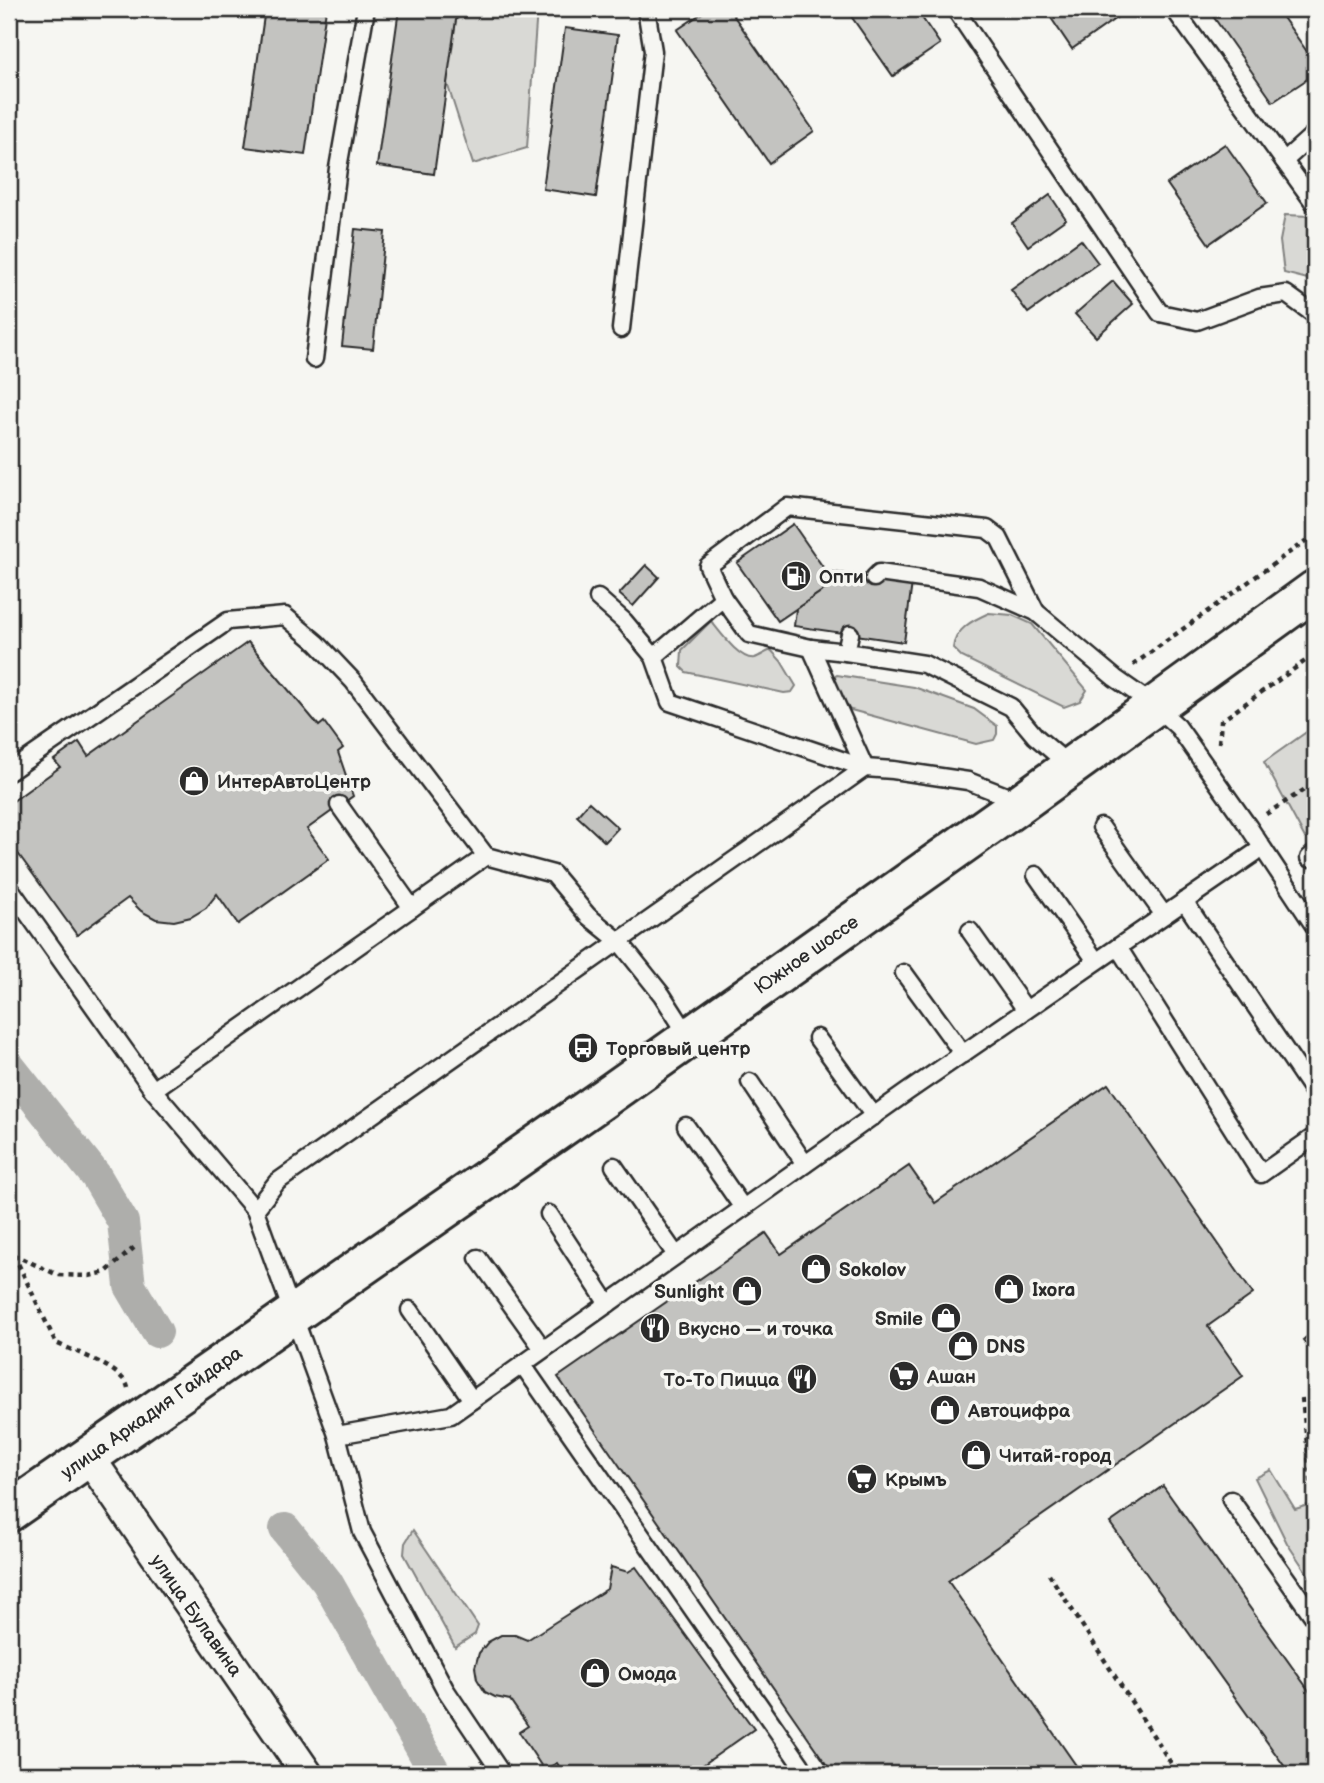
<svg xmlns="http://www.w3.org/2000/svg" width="1324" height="1783" font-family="'Balsamiq Sans',sans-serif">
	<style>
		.green { fill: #d9d9d5; stroke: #828280; stroke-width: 2 }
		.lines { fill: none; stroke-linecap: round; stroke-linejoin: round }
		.canal { stroke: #aeaeab; stroke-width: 32 }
		.building { fill: #c3c3c0; stroke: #2b2b2b; stroke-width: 2 }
		.service-casing { stroke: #2b2b2b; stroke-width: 21 }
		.minor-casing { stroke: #2b2b2b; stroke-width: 35 }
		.primary-casing { stroke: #2b2b2b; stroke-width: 44 }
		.path { stroke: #2b2b2b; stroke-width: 4.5; stroke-dasharray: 5 5; stroke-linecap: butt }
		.service { stroke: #f6f6f2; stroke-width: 16 }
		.minor { stroke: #f6f6f2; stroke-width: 30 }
		.primary { stroke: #f6f6f2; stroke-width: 38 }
		.labels { text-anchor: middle; stroke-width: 7; stroke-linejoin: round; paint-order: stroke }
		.poi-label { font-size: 19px; font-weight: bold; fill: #2b2b2b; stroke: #f6f6f2; text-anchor: start }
		.street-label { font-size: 19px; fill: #2b2b2b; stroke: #f6f6f2 }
	</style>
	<rect width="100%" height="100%" fill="#f6f6f2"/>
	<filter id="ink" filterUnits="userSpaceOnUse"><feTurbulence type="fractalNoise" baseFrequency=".0143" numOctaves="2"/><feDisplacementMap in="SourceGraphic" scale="14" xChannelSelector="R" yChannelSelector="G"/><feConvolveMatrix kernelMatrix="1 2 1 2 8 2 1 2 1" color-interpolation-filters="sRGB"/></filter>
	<g filter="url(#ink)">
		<!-- green -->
		<g class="green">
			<path d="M467,9H537L527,148L473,164L447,83L454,22Z"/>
			<path d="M1285,215L1310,216L1315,227V281L1284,273L1280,241Z"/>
			<path d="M989,613L1012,615L1032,624L1087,690L1080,701L1064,707L962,657L953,648C955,629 973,620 989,613Z"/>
			<path d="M711,621C720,632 740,661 755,658C760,656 766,652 771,650L781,661L796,686L792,692L784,693L686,672L681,667L682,650Z"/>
			<path d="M837,675L914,687L974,709L997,726V734L994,740L976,744L829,704C822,696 822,691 826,681Z"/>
			<path d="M1315,726V831L1305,838L1264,762Z"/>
			<path d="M1271,1470L1295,1509L1315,1503V1585L1287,1543L1255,1478Z"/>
			<path d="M413,1530L478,1626L475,1634L455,1647L404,1554L405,1543Z"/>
		</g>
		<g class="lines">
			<!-- canal -->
			<g class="canal">
				<path d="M9,1066L96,1176L123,1222L130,1286L157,1332"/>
				<path d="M285,1529L327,1582L436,1774"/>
			</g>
		</g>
		<!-- building -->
		<g class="building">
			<path d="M265,9H326L305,155L245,147Z"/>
			<path d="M399,9H428L457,13L434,174L377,166Z"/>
			<path d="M708,9H729L814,131L769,163L677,30Z"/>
			<path d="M846,9H916L940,44L893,76Z"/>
			<path d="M1045,9H1129L1072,49Z"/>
			<path d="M1208,9H1277L1315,63V74L1273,102Z"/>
			<path d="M565,28L618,35L596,197L543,189Z"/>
			<path d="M1225,144L1267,203L1209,244L1167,184Z"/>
			<path d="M1050,195L1066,219L1028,246L1012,223Z"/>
			<path d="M355,229L385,232L373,349L342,346Z"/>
			<path d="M1081,240L1098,263L1028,313L1011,290Z"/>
			<path d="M1113,281L1133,304L1096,337L1075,314Z"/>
			<path d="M793,524L834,583L778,621L737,563Z"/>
			<path d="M646,565L659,577L633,606L619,594Z"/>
			<path d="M825,571L912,583L904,642L794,626L796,609L834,583Z"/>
			<path d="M248,642L319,726L324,722L343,748L338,752L353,796L307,829L329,859L238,924L217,894L206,908L191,917L174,921L156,919L141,911L128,898L77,935L9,841V804L60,767L54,760L79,742L88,756Z"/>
			<path d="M589,802L618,828L605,842L577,816Z"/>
			<path d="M1108,1084L1253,1294L1208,1326L1243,1376L948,1581L1082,1774H833L558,1377L766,1233L781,1254L909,1166L935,1203Z"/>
			<path d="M1315,1330V1355L1303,1340Z"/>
			<path d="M1163,1486L1315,1699V1774H1290L1110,1523Z"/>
			<path d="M611,1567L628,1572L636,1567L754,1729L690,1774H564L557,1763L544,1770L519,1732L528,1726L510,1700L495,1697L485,1692L477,1679L475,1667L479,1653L488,1642L501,1635H515L527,1640L607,1589Z"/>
		</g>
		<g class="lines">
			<!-- service casing -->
			<g class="service-casing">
				<g id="service">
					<path d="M955,9L1160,313L1197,321L1259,298L1286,294L1315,315"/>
					<path d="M1174,9L1315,204"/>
					<path d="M1284,161L1315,133"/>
					<path d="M621,329L653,51L646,9"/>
					<path d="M314,359L338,168L366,9"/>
					<path d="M874,578L879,573L979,587L1036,612L1115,678L1155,706L1178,727L1248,826L1315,927"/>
					<path d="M598,598L624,621L654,657L670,702L865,768L893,770L968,781L1019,801"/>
					<path d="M723,598L708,566L787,507L987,529L999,538L1036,612"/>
					<path d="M850,634L846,652L924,664L1011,707L1035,736L1070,766"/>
					<path d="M811,648L865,768"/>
					<path d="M654,657L723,598L749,634L811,648L846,652"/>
					<path d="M9,772L228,621L285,616L317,643L353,681L486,856"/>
					<path d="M339,805L412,908"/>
					<path d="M1101,827L1164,915"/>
					<path d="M1309,858L1315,853"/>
					<path d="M1036,875L1096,961"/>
					<path d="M9,887L153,1090L255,1210L337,1435L362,1532L445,1689L502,1774"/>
					<path d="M1184,901L1315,1094"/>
					<path d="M970,931L1026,1010"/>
					<path d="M1118,947L1261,1174L1315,1136"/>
					<path d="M904,973L963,1054"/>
					<path d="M817,1038L874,1116"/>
					<path d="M750,1082L805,1164"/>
					<path d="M153,1090L486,856L553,874L588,916L619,941L662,995L689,1037"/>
					<path d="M686,1126L743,1208"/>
					<path d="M614,1166L676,1255"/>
					<path d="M255,1210L277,1182L865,768"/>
					<path d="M549,1214L608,1304"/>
					<path d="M478,1258L543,1349"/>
					<path d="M410,1310L472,1400"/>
					<path d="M522,1364L801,1765"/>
					<path d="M337,1435L451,1415L907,1092L1262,848"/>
					<path d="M1231,1500L1315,1619"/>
				</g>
			</g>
			<!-- minor casing -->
			<g class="minor-casing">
				<path id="minor" d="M88,1456L307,1774"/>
			</g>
			<!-- primary casing -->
			<g class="primary-casing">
				<path id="primary" d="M9,1512L604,1098L1022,802L1315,590"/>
			</g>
			<!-- path -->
			<g class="path">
				<path d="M1312,9L1315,13"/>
				<path d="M1133,665L1315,534"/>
				<path d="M1219,743L1221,721L1315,654"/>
				<path d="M1266,814L1315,783"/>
				<path d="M9,1245L14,1255L58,1275L89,1276L106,1272L136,1246"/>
				<path d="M14,1255L56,1343C73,1351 124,1368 128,1388"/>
				<path d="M1302,1398L1315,1517"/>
				<path d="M1049,1574L1178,1774"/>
			</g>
			<!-- service -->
			<use href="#service" class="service"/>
			<!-- minor -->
			<use href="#minor" class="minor"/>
			<!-- primary -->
			<use href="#primary" class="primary"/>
		</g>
	</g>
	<!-- icons -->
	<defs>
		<g id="fuel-disc" transform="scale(1.575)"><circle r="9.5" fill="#2b2b2b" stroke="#f6f6f2"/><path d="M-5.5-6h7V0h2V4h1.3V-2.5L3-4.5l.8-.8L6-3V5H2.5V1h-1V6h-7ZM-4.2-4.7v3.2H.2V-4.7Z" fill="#fff"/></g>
		<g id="shop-disc" transform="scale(1.575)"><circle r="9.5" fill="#2b2b2b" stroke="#f6f6f2"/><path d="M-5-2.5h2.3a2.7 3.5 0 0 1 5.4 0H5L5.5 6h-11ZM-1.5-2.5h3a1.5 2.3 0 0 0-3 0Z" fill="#fff"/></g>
		<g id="bus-disc" transform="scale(1.575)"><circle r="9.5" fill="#2b2b2b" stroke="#f6f6f2"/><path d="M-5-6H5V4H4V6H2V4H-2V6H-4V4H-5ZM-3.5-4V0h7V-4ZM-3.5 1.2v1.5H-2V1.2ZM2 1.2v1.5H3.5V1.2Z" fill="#fff"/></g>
		<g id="restaurant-disc" transform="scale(1.575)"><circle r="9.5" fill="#2b2b2b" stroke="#f6f6f2"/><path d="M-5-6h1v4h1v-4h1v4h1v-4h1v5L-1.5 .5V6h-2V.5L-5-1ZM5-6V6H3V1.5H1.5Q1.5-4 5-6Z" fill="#fff"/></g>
		<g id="supermarket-disc" transform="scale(1.575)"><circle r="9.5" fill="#2b2b2b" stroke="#f6f6f2"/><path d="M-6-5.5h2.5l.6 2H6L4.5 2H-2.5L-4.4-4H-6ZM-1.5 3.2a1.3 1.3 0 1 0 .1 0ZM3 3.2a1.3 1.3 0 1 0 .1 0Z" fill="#fff"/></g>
	</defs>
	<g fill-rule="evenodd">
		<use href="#fuel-disc" x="796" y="576"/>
		<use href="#shop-disc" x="194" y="781"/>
		<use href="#bus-disc" x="583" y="1048"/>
		<use href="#shop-disc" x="816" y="1269"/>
		<use href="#shop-disc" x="1009" y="1289"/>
		<use href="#shop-disc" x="747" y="1291"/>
		<use href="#shop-disc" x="946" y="1318"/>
		<use href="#restaurant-disc" x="655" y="1328"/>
		<use href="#shop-disc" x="963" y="1346"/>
		<use href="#supermarket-disc" x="904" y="1376"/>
		<use href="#restaurant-disc" x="802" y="1379"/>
		<use href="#shop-disc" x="945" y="1410"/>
		<use href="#shop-disc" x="976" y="1455"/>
		<use href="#supermarket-disc" x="862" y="1479"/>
		<use href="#shop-disc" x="595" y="1673"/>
	</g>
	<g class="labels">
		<!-- poi labels -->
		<g class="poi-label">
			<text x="819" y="583">Опти</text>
			<text x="217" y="788">ИнтерАвтоЦентр</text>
			<text x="606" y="1055">Торговый центр</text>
			<text x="839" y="1276">Sokolov</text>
			<text x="1032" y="1296">Ixora</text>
			<text x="724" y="1298" text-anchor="end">Sunlight</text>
			<text x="923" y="1325" text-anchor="end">Smile</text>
			<text x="678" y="1335">Вкусно — и точка</text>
			<text x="986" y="1353">DNS</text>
			<text x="927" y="1383">Ашан</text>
			<text x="779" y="1386" text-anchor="end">То-То Пицца</text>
			<text x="968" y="1417">Автоцифра</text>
			<text x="999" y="1462">Читай-город</text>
			<text x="885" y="1486">Крымъ</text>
			<text x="618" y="1680">Омода</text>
		</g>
		<!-- street labels -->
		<g class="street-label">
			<text transform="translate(806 954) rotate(-35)" y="7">Южное шоссе</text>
			<text transform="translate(151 1412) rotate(-35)" y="7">улица Аркадия Гайдара</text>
			<text transform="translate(197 1615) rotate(55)" y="7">улица Булавина</text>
		</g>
	</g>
	<!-- margin -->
	<rect width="1324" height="1783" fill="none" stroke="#f6f6f2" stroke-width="35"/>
	<rect x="18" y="18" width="1289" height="1748" fill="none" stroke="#2b2b2b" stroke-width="2.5" filter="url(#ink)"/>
</svg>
